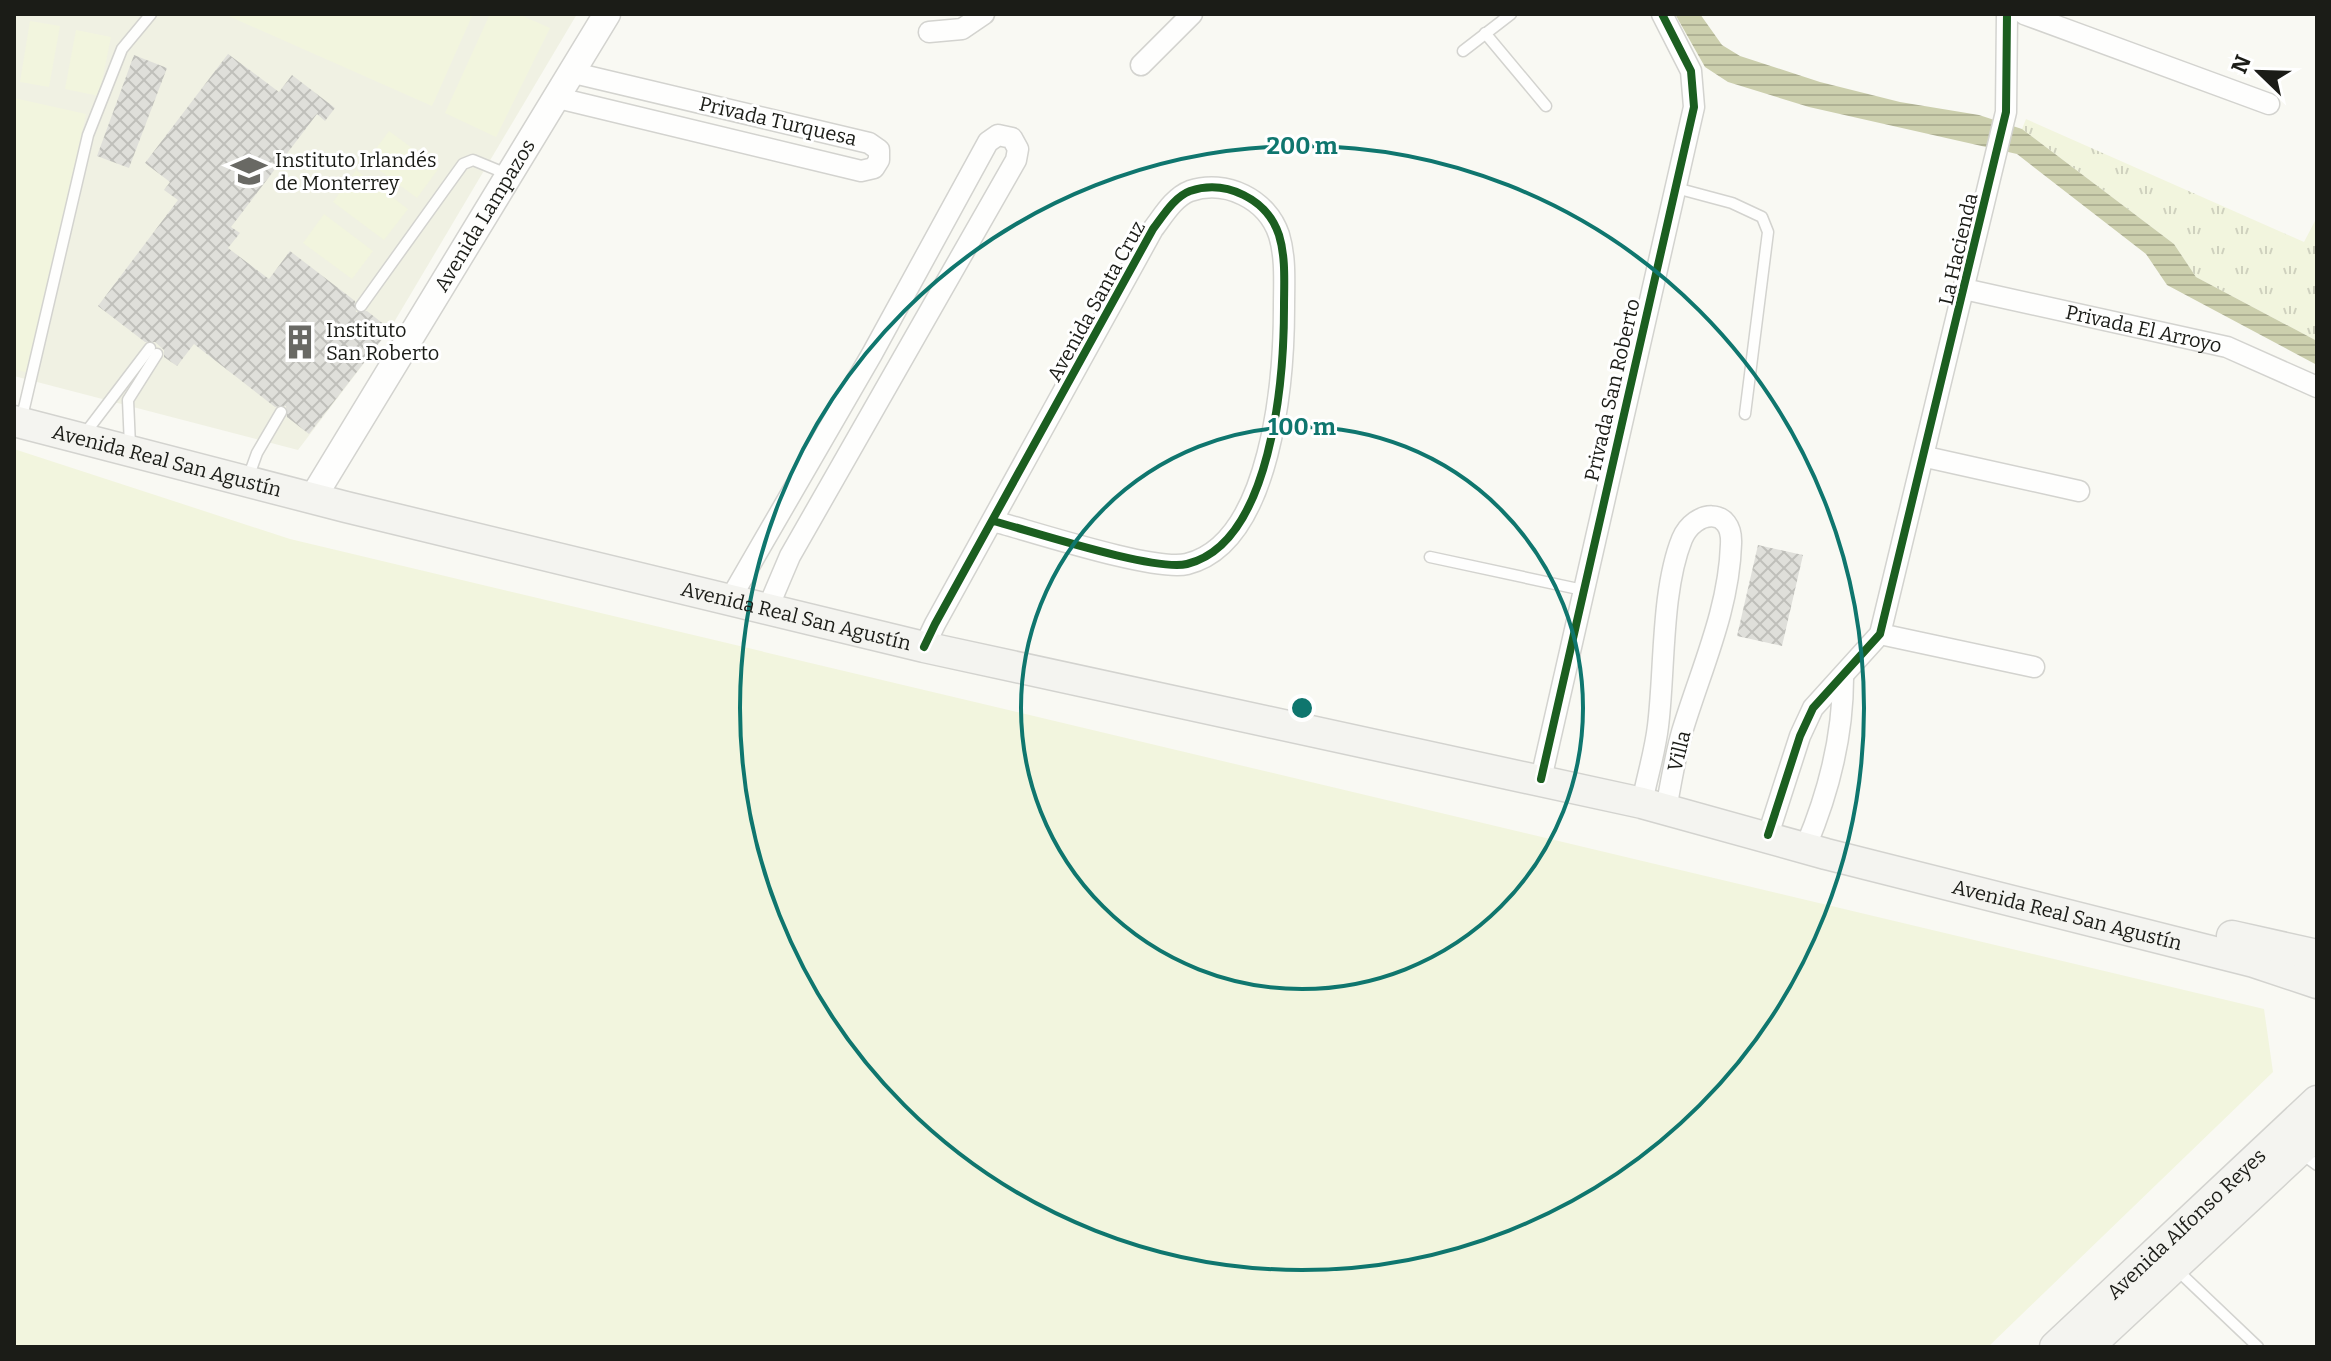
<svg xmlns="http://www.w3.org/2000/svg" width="2331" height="1361" font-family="Bitter,serif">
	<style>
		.built { fill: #f0f1e3 }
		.grass { fill: #f2f5de }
		.park { fill: url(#park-tufts) }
		.water { fill: url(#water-rules) }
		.building { fill: url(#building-cross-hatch) }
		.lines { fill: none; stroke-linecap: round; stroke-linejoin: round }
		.service-casing { stroke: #d3d3cf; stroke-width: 13 }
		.minor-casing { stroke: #d3d3cf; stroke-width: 23 }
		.tertiary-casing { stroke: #d3d3cf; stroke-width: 29 }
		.secondary-casing { stroke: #d3d3cf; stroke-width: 33 }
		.service { stroke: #fefefd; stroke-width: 10 }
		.minor { stroke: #fefefd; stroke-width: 20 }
		.tertiary { stroke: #fefefd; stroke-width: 26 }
		.secondary { stroke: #f4f4f0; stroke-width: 30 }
		.cycleway-casing { stroke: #fff; stroke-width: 13 }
		.cycleway { stroke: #1b5e20; stroke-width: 8 }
		.ring { fill: none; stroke: #0f766e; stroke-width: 4 }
		.labels { text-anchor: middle; stroke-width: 6; stroke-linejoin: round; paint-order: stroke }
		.street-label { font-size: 20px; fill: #1b1c17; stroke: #fff }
		.poi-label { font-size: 20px; fill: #1b1c17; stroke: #fff; text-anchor: start }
		.centre { fill: #0f766e; stroke: #fff; stroke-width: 4 }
		.ring-label { font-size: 24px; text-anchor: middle; font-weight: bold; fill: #0f766e; stroke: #fff; stroke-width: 6; stroke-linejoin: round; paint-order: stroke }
	</style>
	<defs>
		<pattern id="park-tufts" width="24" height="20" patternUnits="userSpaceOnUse" patternTransform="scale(2)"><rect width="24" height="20" fill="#f2f5de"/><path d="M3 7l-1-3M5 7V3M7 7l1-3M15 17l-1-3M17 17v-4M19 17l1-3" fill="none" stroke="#cfd1be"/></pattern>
		<pattern id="water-rules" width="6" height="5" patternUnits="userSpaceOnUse" patternTransform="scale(2)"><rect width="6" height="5" fill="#cccfad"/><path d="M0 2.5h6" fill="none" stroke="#afb194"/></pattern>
		<pattern id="building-cross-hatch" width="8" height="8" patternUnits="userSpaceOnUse" patternTransform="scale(2)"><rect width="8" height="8" fill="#dfdfda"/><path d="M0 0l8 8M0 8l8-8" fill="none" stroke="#bfbfba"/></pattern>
	</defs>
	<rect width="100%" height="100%" fill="#f9f9f3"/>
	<!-- built -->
	<path class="built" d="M14,14H577L390,329L298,450L14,376Z"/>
	<!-- grass -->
	<g class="grass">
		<path d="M224,14H473L432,106Z"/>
		<path d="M490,14H518L550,28L496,137L445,113Z"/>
		<path d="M30,21L60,26L49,87L20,82Z"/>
		<path d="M76,30L111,37L99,96L65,89Z"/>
		<path d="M14,98L86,114L29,373L14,369Z"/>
		<path d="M389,131L439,168L417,198L367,161Z"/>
		<path d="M356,170L408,209L384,240L333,202Z"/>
		<path d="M324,214L373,251L352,279L303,243Z"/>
		<path d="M14,449L290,539L2264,1009L2273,1072L1988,1347H14Z"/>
	</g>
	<!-- park -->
	<path class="park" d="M2026,119L2304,242L2317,217V341L2196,277L2174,244L2022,129Z"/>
	<!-- water -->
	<path class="water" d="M1675,14H1700L1722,45L1740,56L1820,82L1900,102L1979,115L2022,129L2174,244L2196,277L2317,341V365L2167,285L2146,254L2017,154L1809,107L1728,82L1705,67Z"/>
	<!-- building -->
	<g class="building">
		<path d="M228,54L279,92L292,75L335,108L325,121L317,114L231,227L240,233L228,248L269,279L290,251L355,301L356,312L367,311L390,329L309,434L287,417L286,406L275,407L194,344L177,366L164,357V350L155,342H145L98,306L178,200L164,190L170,182L145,163Z"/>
		<path d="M134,55L167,68L129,168L97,156Z"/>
		<path d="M1758,545L1803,555L1782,646L1737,636Z"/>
	</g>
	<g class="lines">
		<!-- service casing -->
		<g class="service-casing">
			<g id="service">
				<path d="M1485,33L1546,106"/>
				<path d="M1463,51L1511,14"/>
				<path d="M1676,188L1732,203L1762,217L1768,232L1745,414"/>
				<path d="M361,306L463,164L473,160L507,174"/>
				<path d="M21,421L88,135L122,49L151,14"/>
				<path d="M83,436L150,348"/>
				<path d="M130,446L128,400L157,354"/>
				<path d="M248,478L257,453L281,412"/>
				<path d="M1430,557L1583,590"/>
				<path d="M2302,1154L2317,1165"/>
				<path d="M2177,1270L2258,1347"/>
			</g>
		</g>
		<!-- minor casing -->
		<g class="minor-casing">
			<g id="minor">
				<path d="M2024,14L2269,104"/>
				<path d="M929,32L962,29L984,14"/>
				<path d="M1141,65L1192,14"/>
				<path d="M558,98L861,171L874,168L879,160V150L869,143L574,73"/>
				<path id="s1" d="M1964,289L2227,347L2317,387"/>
				<path d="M1926,457L2079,491"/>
				<path d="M729,601L872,354L988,142L998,135L1012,138L1018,149L1016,160L790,556L767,610"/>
				<path d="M1880,634L2034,667"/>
				<path d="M924,647L935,624L1153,229C1163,216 1174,197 1190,191C1226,179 1267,199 1279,235C1286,258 1284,283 1284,307C1284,378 1272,543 1187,564C1155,572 1031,531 993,521"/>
				<path d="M1541,779L1694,107L1691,71L1662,14"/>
				<path d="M1642,803C1647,777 1655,752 1658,726C1665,670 1661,591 1682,539C1695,509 1733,507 1731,544C1729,610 1701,669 1682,732C1675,757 1671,783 1666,809"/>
				<path d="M1768,835L1800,736L1813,708L1880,634L2006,112L2007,14"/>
				<path d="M1806,846C1828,794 1843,735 1843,678"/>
			</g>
		</g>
		<!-- tertiary casing -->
		<g class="tertiary-casing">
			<g id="tertiary">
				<path id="s2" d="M312,499L607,14"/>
			</g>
		</g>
		<!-- secondary casing -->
		<g class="secondary-casing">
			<g id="secondary">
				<path id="s3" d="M14,421L346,507L924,647L1642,803L1826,854L2254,962L2317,983"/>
				<path d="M2232,936L2317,955"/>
				<path id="s4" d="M2055,1347L2317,1101"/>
				<path d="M2088,1347L2317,1134"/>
			</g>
		</g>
		<!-- service -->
		<use href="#service" class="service"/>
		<!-- minor -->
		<use href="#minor" class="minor"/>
		<!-- tertiary -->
		<use href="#tertiary" class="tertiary"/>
		<!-- secondary -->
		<use href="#secondary" class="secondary"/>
		<!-- cycleway casing -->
		<g class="cycleway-casing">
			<g id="cycleway">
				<path d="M924,647L935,624L1153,229C1163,216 1174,197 1190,191C1226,179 1267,199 1279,235C1286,258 1284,283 1284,307C1284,378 1272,543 1187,564C1155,572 1031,531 993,521"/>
				<path d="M1541,779L1694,107L1691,71L1662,14"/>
				<path d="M1768,835L1800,736L1813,708L1880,634L2006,112L2007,14"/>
			</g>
		</g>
		<!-- cycleway -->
		<use href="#cycleway" class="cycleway"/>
	</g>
	<!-- distance rings -->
	<g class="ring">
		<circle cx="1302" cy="708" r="281"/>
		<circle cx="1302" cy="708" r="562"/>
	</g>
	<!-- icons -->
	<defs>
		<g id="university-bare" transform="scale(2.76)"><path d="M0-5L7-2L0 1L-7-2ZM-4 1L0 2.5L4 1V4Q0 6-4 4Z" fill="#696964" stroke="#fff" stroke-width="2.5" paint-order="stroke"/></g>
		<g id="building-bare" transform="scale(2.76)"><path d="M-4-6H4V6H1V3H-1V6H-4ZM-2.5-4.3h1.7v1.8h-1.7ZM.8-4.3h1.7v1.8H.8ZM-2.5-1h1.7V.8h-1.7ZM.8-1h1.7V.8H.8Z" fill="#696964" stroke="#fff" stroke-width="2.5" paint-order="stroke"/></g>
	</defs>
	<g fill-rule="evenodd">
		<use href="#university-bare" x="249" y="171"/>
		<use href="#building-bare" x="300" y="342"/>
	</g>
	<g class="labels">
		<!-- street labels -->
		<g class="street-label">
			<text transform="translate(778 121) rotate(13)" y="7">Privada Turquesa</text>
			<text dy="7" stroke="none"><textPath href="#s2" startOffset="332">Avenida Lampazos</textPath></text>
			<text transform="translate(1958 249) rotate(-77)" y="7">La Hacienda</text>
			<text transform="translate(1096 301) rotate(-61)" y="7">Avenida Santa Cruz</text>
			<text dy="7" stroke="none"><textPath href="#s1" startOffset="184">Privada El Arroyo</textPath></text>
			<text transform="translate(1612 390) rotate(-77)" y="7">Privada San Roberto</text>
			<text dy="7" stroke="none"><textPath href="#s3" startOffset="158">Avenida Real San Agustín</textPath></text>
			<text dy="7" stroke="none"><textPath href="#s3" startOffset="806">Avenida Real San Agustín</textPath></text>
			<text transform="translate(1679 751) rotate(-76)" y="7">Villa</text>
			<text dy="7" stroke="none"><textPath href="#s3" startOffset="2112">Avenida Real San Agustín</textPath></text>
			<text dy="7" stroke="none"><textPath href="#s4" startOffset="180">Avenida Alfonso Reyes</textPath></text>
		</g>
		<!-- poi labels -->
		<g class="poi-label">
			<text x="275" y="167">Instituto Irlandés<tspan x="275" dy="23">de Monterrey</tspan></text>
			<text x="326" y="337">Instituto<tspan x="326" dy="23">San Roberto</tspan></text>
		</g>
	</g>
	<circle cx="1302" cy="708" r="12" class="centre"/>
	<g class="ring-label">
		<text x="1302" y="154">200 m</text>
		<text x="1302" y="435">100 m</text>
	</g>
	<!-- border -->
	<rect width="2331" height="1361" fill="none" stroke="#1b1c17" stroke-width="32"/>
	<!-- north arrow -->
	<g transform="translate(2259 72) rotate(293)" stroke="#ffffff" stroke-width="6" paint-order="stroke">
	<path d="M0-6L14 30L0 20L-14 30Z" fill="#1b1c17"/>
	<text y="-12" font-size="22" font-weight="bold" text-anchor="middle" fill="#1b1c17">N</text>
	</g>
</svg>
